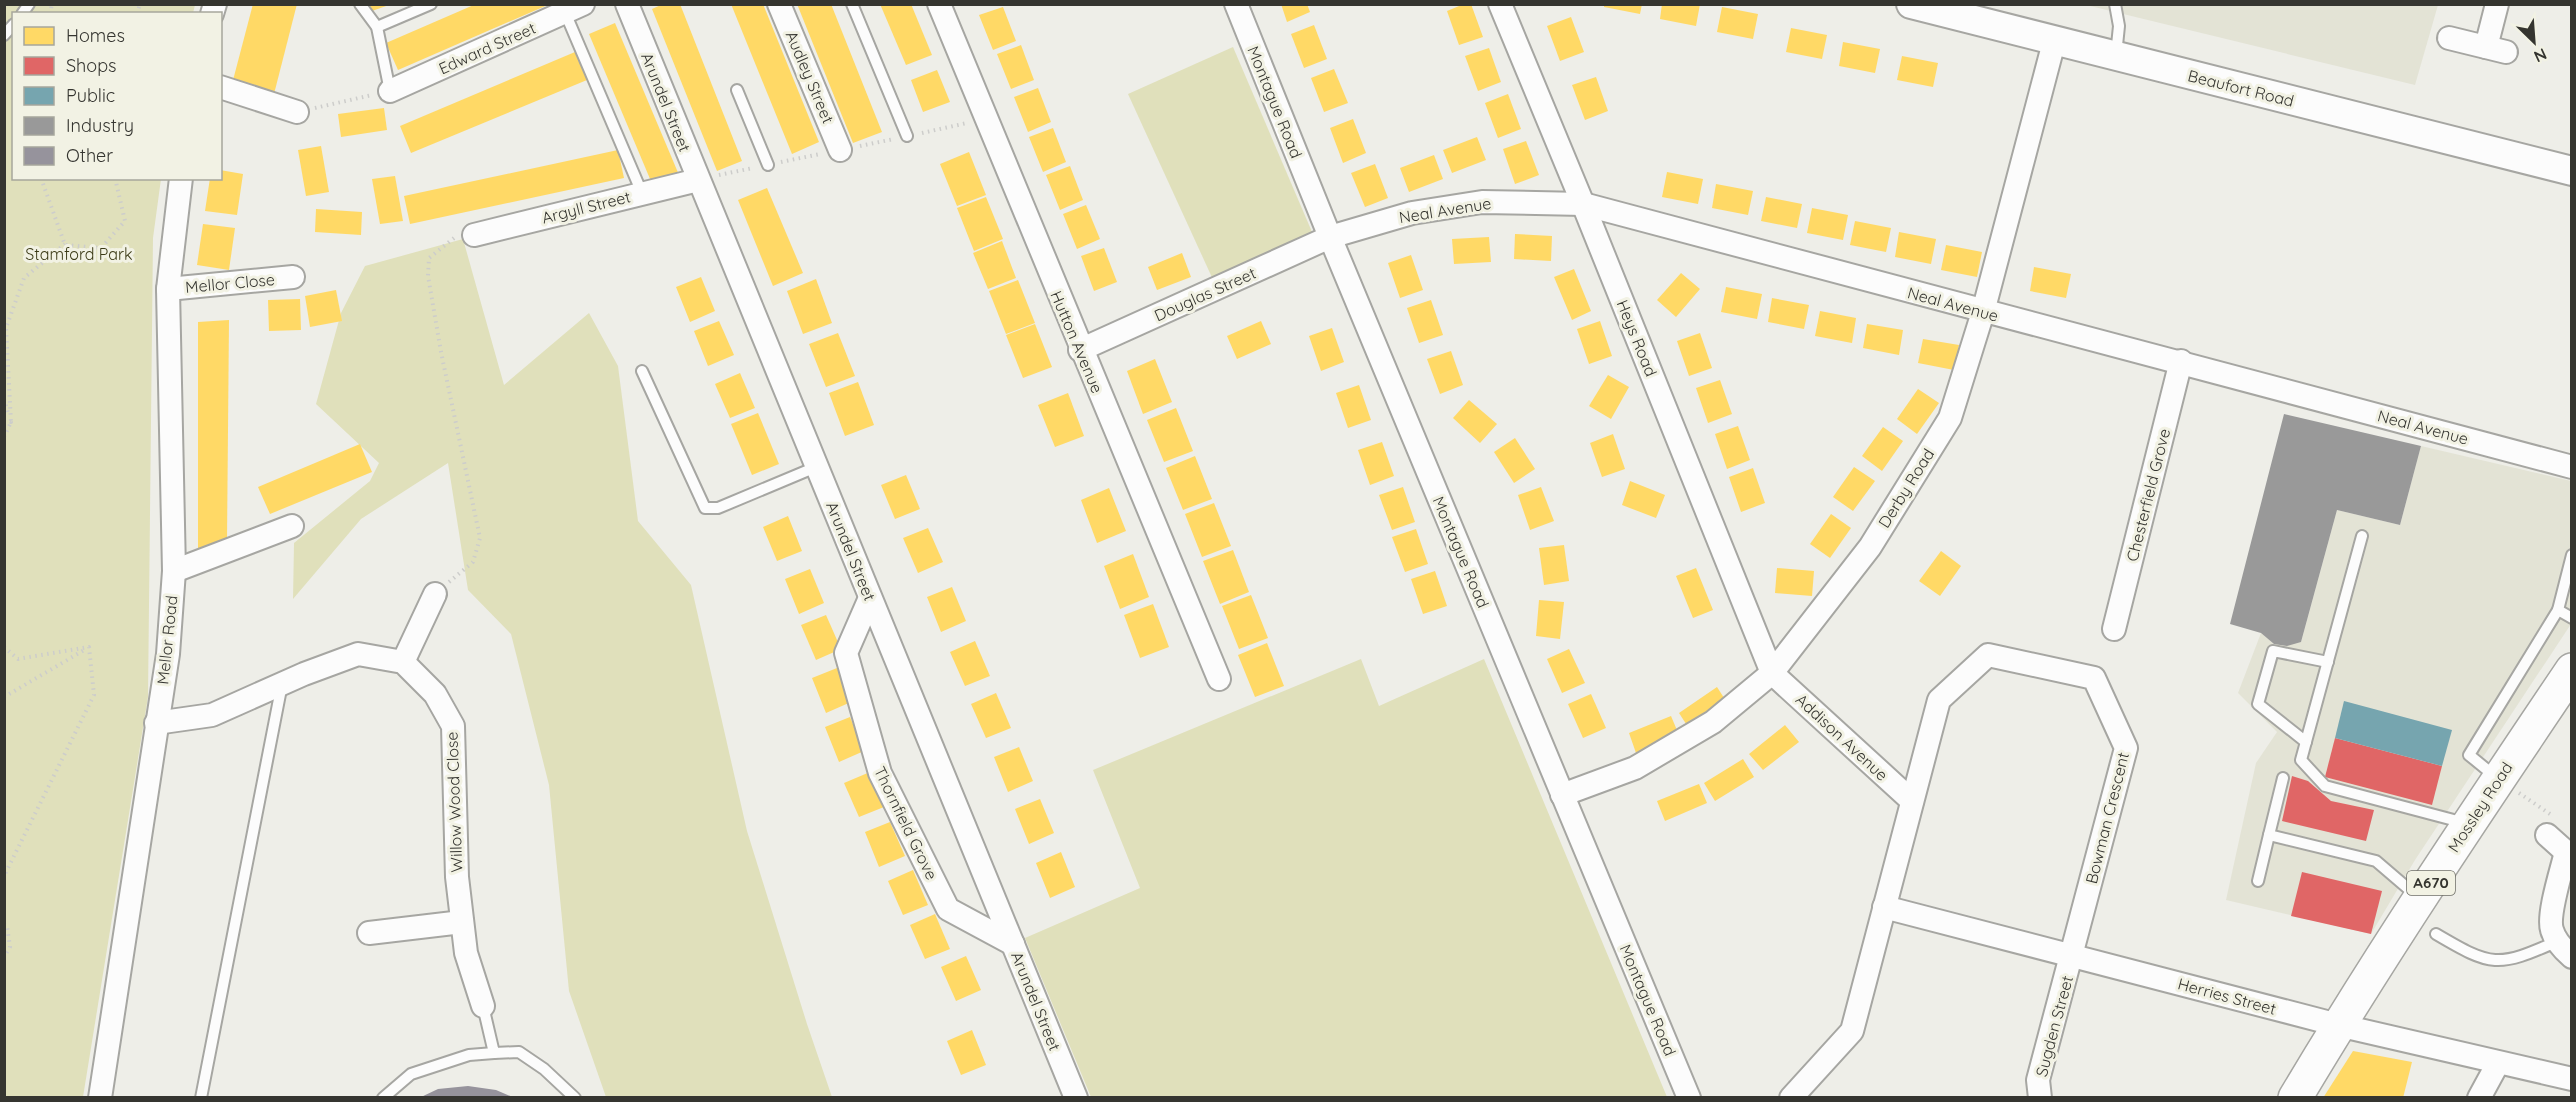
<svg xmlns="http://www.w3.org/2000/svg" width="2576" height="1102" font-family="Quicksand,sans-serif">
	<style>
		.built { fill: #e3e3d5 }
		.green { fill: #e0e0bb }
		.homes { fill: #ffd966 }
		.shops { fill: #e06666 }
		.public { fill: #76a5af }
		.industry { fill: #999 }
		.building { fill: #96939c }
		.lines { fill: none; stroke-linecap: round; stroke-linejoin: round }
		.service-casing { stroke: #a6a6a2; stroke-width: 14 }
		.minor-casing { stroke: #a6a6a2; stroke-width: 26 }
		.tertiary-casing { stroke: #a6a6a2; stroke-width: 32 }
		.primary-casing { stroke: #a6a6a2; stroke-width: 36 }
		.path { stroke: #cdcdcb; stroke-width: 4; stroke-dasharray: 1.5 4.5; stroke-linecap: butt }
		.service { stroke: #fcfcfc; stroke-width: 10 }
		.minor { stroke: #fcfcfc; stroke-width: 22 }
		.tertiary { stroke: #fcfcfc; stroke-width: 28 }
		.primary { stroke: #fcfcfc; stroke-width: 33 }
		.labels { text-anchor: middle; stroke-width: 6; stroke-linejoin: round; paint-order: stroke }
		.shield { fill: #f2f2e4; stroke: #6e6e66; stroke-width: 1.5 }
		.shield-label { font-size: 15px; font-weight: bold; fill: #353530 }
		.street-label { font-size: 16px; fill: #353530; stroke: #f2f2e4 }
		.park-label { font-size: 16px; fill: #3b3a16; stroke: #f2f2e4 }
	</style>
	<rect width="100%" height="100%" fill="#eeeee8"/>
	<!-- built -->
	<g class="built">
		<path d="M2086,5H2438L2415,85Z"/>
		<path d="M2421,446L2571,481V624L2415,860L2371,934L2226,900L2256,763L2277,732L2238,693L2261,633L2274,644L2301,642L2337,510L2400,525Z"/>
	</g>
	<!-- green -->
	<g class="green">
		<path d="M5,5H195L193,13L14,14V178L161,179L153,238L148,697L83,1097L5,1098Z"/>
		<path d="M1233,47L1315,239L1215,284L1128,94Z"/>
		<path d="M463,239L504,385L589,313L618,366L638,521L691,585L747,831L807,1024L832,1097H606L569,991L549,785L511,634L468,590L448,463L361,519L293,599L294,543L370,481L379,463L316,404L341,313L365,266Z"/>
		<path d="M1361,659L1379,706L1484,659L1667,1097H1091L1025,938L1140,888L1093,770Z"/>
	</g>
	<!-- homes -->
	<g class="homes">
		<path d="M253,4H297L274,94L232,84Z"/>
		<path d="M369,4H389V5L372,11Z"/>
		<path d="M476,4H550L398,70L386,43Z"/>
		<path d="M663,4H680L742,161L717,171L652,9Z"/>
		<path d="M731,4H763L819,142L792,154Z"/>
		<path d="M797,4H831L882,132L853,143Z"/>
		<path d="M880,4H911L932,55L906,65Z"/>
		<path d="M1281,4H1307L1310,12L1287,22Z"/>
		<path d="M1464,4H1471L1483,37L1459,45L1447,11Z"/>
		<path d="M1604,4H1642L1640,14L1604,7Z"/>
		<path d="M1662,4H1700L1696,26L1660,19Z"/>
		<path d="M1003,7L1016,41L993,50L979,15Z"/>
		<path d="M1722,7L1758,14L1753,39L1717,32Z"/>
		<path d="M1571,17L1584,52L1560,61L1547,26Z"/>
		<path d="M615,23L679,175L653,186L589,34Z"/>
		<path d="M1314,25L1327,59L1304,68L1291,34Z"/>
		<path d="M1791,28L1827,35L1822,59L1786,52Z"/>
		<path d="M1843,42L1880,49L1875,73L1839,66Z"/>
		<path d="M1021,45L1034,80L1011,89L997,54Z"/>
		<path d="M1489,48L1501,82L1478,91L1465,56Z"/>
		<path d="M575,52L587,80L411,153L400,126Z"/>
		<path d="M1902,56L1938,63L1933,87L1897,80Z"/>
		<path d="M1334,69L1348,103L1324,112L1311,78Z"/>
		<path d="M937,70L950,102L923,112L911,80Z"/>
		<path d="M1596,77L1608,111L1585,120L1572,85Z"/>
		<path d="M1038,88L1051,122L1028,132L1014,97Z"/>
		<path d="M1508,94L1521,129L1498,138L1485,103Z"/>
		<path d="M384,108L387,130L341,137L338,114Z"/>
		<path d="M1353,119L1366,153L1343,163L1330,128Z"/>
		<path d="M1053,128L1066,162L1043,172L1029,137Z"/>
		<path d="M1477,137L1486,160L1452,173L1443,150Z"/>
		<path d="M1526,141L1539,175L1515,184L1503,149Z"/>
		<path d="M321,146L329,192L306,196L298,150Z"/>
		<path d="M618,150L624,178L410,224L404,196Z"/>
		<path d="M969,152L986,195L957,206L940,164Z"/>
		<path d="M1434,155L1443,179L1409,192L1400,168Z"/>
		<path d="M1375,164L1388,198L1365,207L1351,173Z"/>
		<path d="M1070,166L1083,200L1060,210L1046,175Z"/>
		<path d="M220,170L243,174L237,215L205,211L210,178H220Z"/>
		<path d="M1667,172L1703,179L1698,204L1662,197Z"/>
		<path d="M395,176L403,221L380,224L372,179Z"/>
		<path d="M1716,184L1753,191L1748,215L1712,208Z"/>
		<path d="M767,188L803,273L773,286L738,200Z"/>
		<path d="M986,197L1003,239L974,251L957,208Z"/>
		<path d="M1766,197L1802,204L1797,228L1761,221Z"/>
		<path d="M1086,205L1100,239L1077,249L1063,214Z"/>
		<path d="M1812,208L1848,215L1843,240L1807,233Z"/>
		<path d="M316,209L362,212L361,235L315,232Z"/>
		<path d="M1855,221L1891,228L1886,252L1850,245Z"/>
		<path d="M203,224L235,228L229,270L197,265Z"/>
		<path d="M1899,232L1936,239L1931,264L1895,257Z"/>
		<path d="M1515,234L1552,236L1551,261L1514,259Z"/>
		<path d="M1489,237L1491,262L1454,264L1452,239Z"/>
		<path d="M1002,241L1016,278L988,289L973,253Z"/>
		<path d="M1946,245L1982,252L1977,277L1941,270Z"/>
		<path d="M1104,248L1117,282L1094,291L1081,256Z"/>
		<path d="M1182,253L1191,277L1157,290L1148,267Z"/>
		<path d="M1411,255L1423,290L1400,298L1388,263Z"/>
		<path d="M2034,267L2071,274L2066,298L2030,291Z"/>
		<path d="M1574,269L1591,311L1572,320L1554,277Z"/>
		<path d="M1681,273L1700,289L1676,317L1657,300Z"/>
		<path d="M701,277L715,311L690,322L676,287Z"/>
		<path d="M816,279L832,323L803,334L787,291Z"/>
		<path d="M1018,280L1035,323L1006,334L989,291Z"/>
		<path d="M1726,287L1762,294L1757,319L1721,312Z"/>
		<path d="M336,290L342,321L310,327L305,296Z"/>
		<path d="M1772,298L1809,305L1804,329L1768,322Z"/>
		<path d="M300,299L301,330L269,331L268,300Z"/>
		<path d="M1431,300L1443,335L1419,343L1407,308Z"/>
		<path d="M1820,311L1856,318L1852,343L1815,336Z"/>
		<path d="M229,320L227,540L198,552V322Z"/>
		<path d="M719,321L734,355L708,366L694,331Z"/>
		<path d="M1261,321L1271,344L1237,359L1227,336Z"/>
		<path d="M1600,321L1612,356L1589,364L1577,329Z"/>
		<path d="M1035,324L1052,367L1023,378L1006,335Z"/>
		<path d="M1867,324L1903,330L1899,355L1863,348Z"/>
		<path d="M1332,328L1344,362L1321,371L1309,336Z"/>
		<path d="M838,333L855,376L826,387L809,344Z"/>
		<path d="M1700,333L1712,368L1689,376L1677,341Z"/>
		<path d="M1923,339L1959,345L1954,370L1918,363Z"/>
		<path d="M1451,351L1463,385L1440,394L1427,359Z"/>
		<path d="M1155,359L1172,402L1143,414L1127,371Z"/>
		<path d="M740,373L755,408L730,418L715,384Z"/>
		<path d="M1608,375L1629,387L1611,419L1589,406Z"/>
		<path d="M1720,380L1732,414L1708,423L1696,388Z"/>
		<path d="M858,382L874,425L845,436L829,393Z"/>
		<path d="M1359,385L1371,420L1348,428L1336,393Z"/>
		<path d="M1918,389L1939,403L1917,434L1897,419Z"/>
		<path d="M1068,393L1084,436L1055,447L1038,405Z"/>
		<path d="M1469,400L1497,424L1480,443L1453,418Z"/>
		<path d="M1176,408L1193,451L1164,462L1147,420Z"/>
		<path d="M758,413L779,464L752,475L731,424Z"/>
		<path d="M1738,426L1750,460L1727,469L1715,434Z"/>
		<path d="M1883,427L1903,441L1882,471L1862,456Z"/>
		<path d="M1613,434L1625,469L1602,477L1590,443Z"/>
		<path d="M1515,438L1535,469L1514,483L1494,452Z"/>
		<path d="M1382,442L1394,476L1370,485L1358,450Z"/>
		<path d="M360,444L372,472L270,514L258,487Z"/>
		<path d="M1195,456L1212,499L1183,510L1166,468Z"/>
		<path d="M1854,467L1875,481L1853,511L1833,497Z"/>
		<path d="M1753,468L1765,503L1741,512L1729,477Z"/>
		<path d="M906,475L920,509L895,519L881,485Z"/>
		<path d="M1630,481L1665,495L1656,518L1622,505Z"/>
		<path d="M1403,487L1415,522L1392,530L1379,495Z"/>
		<path d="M1541,487L1554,521L1530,530L1518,495Z"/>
		<path d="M1109,488L1126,531L1097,543L1081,500Z"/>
		<path d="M1214,503L1231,546L1202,557L1185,514Z"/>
		<path d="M1831,514L1851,528L1830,558L1810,544Z"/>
		<path d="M788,516L802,551L777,561L763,527Z"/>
		<path d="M928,528L943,562L918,573L903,538Z"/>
		<path d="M1416,529L1428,564L1405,572L1392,537Z"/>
		<path d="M1564,545L1569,581L1544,585L1539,548Z"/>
		<path d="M1233,550L1249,592L1220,604L1203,561Z"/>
		<path d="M1941,551L1961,566L1940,596L1919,581Z"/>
		<path d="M1133,554L1149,597L1120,609L1104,566Z"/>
		<path d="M1696,568L1713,610L1693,618L1676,576Z"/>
		<path d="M1777,568L1814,571L1812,596L1775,593Z"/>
		<path d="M810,569L824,603L799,614L785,579Z"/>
		<path d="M1435,571L1447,606L1423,614L1411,579Z"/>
		<path d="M952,587L966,621L941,632L927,597Z"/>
		<path d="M1251,595L1268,638L1239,649L1222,606Z"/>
		<path d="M1539,600L1564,602L1560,639L1536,636Z"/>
		<path d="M1153,604L1169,647L1140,658L1124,615Z"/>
		<path d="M826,615L841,649L816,660L801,625Z"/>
		<path d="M975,641L990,676L965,686L950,652Z"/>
		<path d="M1267,643L1284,686L1255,697L1238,655Z"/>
		<path d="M1569,649L1585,683L1562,693L1547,659Z"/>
		<path d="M837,668L851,702L826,713L812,678Z"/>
		<path d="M1717,687L1728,704L1690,730L1679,713Z"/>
		<path d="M996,693L1011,728L986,738L971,704Z"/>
		<path d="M1591,694L1606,728L1583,738L1568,704Z"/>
		<path d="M1671,716L1679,735L1636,753L1629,733Z"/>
		<path d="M850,717L864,751L839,762L825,727Z"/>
		<path d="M1785,725L1799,742L1763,770L1749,754Z"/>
		<path d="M1019,747L1033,781L1008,792L994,757Z"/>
		<path d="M1743,759L1754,777L1715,801L1704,783Z"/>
		<path d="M870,772L884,807L859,817L844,783Z"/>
		<path d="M1699,784L1707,803L1665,821L1657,801Z"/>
		<path d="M1040,799L1054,833L1029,844L1015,809Z"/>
		<path d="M890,822L905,856L879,867L865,832Z"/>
		<path d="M1061,852L1075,887L1050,898L1036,863Z"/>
		<path d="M913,870L928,905L903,915L888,881Z"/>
		<path d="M935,914L950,949L925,959L910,925Z"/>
		<path d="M966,956L981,990L956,1001L941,967Z"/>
		<path d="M972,1030L986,1065L961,1075L947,1041Z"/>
		<path d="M2353,1051L2412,1062L2403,1098H2323Z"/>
	</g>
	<!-- shops -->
	<g class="shops">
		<path d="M2335,738L2442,766L2432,805L2325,777Z"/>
		<path d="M2292,776L2308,781L2331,801L2374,810L2366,841L2282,821Z"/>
		<path d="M2302,872L2382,891L2371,934L2291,916Z"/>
	</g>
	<!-- public -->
	<path class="public" d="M2344,701L2452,730L2442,766L2335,738Z"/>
	<!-- industry -->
	<path class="industry" d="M2284,414L2421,446L2400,525L2337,510L2301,642L2287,646L2274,644L2261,633L2230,624Z"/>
	<!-- building -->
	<path class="building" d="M468,1086L496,1090L515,1098H419L438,1089Z"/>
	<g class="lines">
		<!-- service casing -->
		<g class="service-casing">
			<g id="service">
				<path d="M360,4L377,27L390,91"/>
				<path d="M852,4L907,136"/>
				<path d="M2115,4L2119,26L2116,55"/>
				<path d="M564,10L642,193"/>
				<path d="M22,14L29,4"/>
				<path d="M377,27L431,4"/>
				<path d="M4,35L14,24"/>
				<path d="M737,90L768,165"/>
				<path d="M642,371L705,508H718L816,467"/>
				<path d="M2362,536L2301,760L2325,786L2465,823"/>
				<path d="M2558,610L2572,618"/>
				<path d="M2306,742L2258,704L2273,651L2328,662"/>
				<path d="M2496,777L2469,755L2558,610L2572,555"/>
				<path d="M2269,835L2283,778"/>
				<path d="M2258,881L2269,835L2376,861L2418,897"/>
				<path d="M2436,934C2492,967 2497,968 2558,941"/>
				<path d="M483,1006L494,1053L519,1052L544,1069L575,1098"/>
				<path d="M201,1098L282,684"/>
				<path d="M383,1098L411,1074L469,1055L494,1053"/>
			</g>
		</g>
		<!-- minor casing -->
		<g class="minor-casing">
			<g id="minor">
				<path d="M627,4L1076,1098"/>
				<path d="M779,4L840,150"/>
				<path d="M939,4L1219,679"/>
				<path d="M1236,4L1330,237L1689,1098"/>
				<path d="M1500,4L1583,204L1772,673L1912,801"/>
				<path d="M212,14L215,4"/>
				<path d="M2449,38L2506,52"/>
				<path d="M2486,47L2497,4"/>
				<path d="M220,87L297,112"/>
				<path d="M390,91L583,4"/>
				<path d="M474,235L698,180"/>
				<path d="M168,289L293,277"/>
				<path d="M1080,350L1330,237L1412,213L1482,202L1583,204L2572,467"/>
				<path d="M174,571L292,526"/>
				<path d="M870,598L846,653L880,773L948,909L1013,944"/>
				<path d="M2114,629L2181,361"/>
				<path d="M403,662L435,594"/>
				<path d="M156,723L212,715L304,674L358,654L403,662L435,694L453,726L457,877L466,953L483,1006"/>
				<path d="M1562,795L1635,768L1713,722L1772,673L1870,547L1950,418L1983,312L2054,42"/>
				<path d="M2547,835L2566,852"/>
				<path d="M2572,852H2566C2562,869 2547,915 2552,930C2555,941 2564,950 2572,957"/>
				<path d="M1884,907L2338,1025L2572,1079"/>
				<path d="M369,933L462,922"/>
				<path d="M100,1098L168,654L174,571L168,289L181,178"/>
				<path d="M1791,1098L1852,1031L1939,700L1988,655L2094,678L2126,748L2038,1080L2040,1098"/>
				<path d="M2479,1098L2498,1063"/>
			</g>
		</g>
		<!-- tertiary casing -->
		<g class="tertiary-casing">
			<path id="tertiary" d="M1911,4L2572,171"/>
		</g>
		<!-- primary casing -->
		<g class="primary-casing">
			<path id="primary" d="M2295,1098C2382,952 2477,811 2572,670"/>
		</g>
		<!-- path -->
		<g class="path">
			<path d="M50,14L52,4"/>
			<path d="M137,14L140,4"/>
			<path d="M315,108L372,95"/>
			<path d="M922,133L967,123"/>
			<path d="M860,146L894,139"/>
			<path d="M781,162L820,154"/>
			<path d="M719,175L753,168"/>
			<path d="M41,178L65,245L101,248L125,221L115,178"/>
			<path d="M4,399L8,413"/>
			<path d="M4,420L11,422L10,420"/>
			<path d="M4,437L11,422L6,328L24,278L65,244"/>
			<path d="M449,582L473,562L480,538L441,352L428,276L429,258L454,238"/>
			<path d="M4,647L18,659L89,647L94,695L4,876"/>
			<path d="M4,697L86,649"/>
			<path d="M2519,793L2550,814"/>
			<path d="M4,924L7,926L10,947L4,957"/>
		</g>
		<!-- service -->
		<use href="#service" class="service"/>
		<!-- minor -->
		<use href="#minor" class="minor"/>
		<!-- tertiary -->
		<use href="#tertiary" class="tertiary"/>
		<!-- primary -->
		<use href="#primary" class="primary"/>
	</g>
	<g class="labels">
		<!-- shield labels -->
		<rect class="shield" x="2407" y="871" width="48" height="24" rx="4.5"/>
		<g class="shield-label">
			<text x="2431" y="888">A670</text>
		</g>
		<!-- street labels -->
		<g class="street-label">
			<text transform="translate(487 48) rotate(-24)" y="6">Edward Street</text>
			<text transform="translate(810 77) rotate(67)" y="6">Audley Street</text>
			<text transform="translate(2241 88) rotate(14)" y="6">Beaufort Road</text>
			<text transform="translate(666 102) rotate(68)" y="6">Arundel Street</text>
			<text transform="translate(1275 102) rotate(68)" y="6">Montague Road</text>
			<text transform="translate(586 207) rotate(-14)" y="6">Argyll Street</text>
			<text transform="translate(1445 210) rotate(-9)" y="6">Neal Avenue</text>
			<text transform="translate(230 283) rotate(-5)" y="6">Mellor Close</text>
			<text transform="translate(1205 294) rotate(-24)" y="6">Douglas Street</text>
			<text transform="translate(1953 304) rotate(15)" y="6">Neal Avenue</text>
			<text transform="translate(1637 338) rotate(68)" y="6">Heys Road</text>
			<text transform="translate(1077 342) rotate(67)" y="6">Hutton Avenue</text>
			<text transform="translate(2423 427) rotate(15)" y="6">Neal Avenue</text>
			<text transform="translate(1906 488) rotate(-58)" y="6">Derby Road</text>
			<text transform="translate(2148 495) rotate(-76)" y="6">Chesterfield Grove</text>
			<text transform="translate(851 551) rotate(68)" y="6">Arundel Street</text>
			<text transform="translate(1461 552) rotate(67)" y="6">Montague Road</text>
			<text transform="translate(167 640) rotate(-84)" y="6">Mellor Road</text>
			<text transform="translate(1842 737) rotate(43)" y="6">Addison Avenue</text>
			<text transform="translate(454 802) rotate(-92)" y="6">Willow Wood Close</text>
			<text transform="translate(2480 807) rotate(-57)" y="6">Mossley Road</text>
			<text transform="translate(2107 818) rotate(-76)" y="6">Bowman Crescent</text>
			<text transform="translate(906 823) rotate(64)" y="6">Thornfield Grove</text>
			<text transform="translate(2227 996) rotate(15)" y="6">Herries Street</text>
			<text transform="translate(1648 1000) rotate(67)" y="6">Montague Road</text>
			<text transform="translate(1036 1001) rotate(68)" y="6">Arundel Street</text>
			<text transform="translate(2054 1026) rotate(-75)" y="6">Sugden Street</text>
		</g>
		<!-- park labels -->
		<g class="park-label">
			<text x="79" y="260">Stamford Park</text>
		</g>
	</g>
	<!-- border -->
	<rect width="2576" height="1102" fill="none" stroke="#353530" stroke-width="12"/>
	<!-- legend -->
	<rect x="12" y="12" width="210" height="168" fill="#f2f2e4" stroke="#a6a69c" stroke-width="1.5"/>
	<rect x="24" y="27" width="30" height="18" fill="#ffd966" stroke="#a6a69c" stroke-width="1.5"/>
	<text x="66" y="42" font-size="18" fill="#353530">Homes</text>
	<rect x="24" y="57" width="30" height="18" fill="#e06666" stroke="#a6a69c" stroke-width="1.5"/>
	<text x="66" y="72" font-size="18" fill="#353530">Shops</text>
	<rect x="24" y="87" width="30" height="18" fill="#76a5af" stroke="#a6a69c" stroke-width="1.5"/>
	<text x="66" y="102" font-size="18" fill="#353530">Public</text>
	<rect x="24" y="117" width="30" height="18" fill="#999999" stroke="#a6a69c" stroke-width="1.5"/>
	<text x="66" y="132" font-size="18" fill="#353530">Industry</text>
	<rect x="24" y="147" width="30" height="18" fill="#96939c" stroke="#a6a69c" stroke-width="1.5"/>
	<text x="66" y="162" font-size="18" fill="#353530">Other</text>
	<!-- north arrow -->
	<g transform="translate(2534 42) rotate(155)" stroke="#f2f2e4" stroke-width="4.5" paint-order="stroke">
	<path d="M0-4.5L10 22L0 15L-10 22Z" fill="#353530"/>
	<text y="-9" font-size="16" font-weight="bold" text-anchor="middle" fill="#353530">N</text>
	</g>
</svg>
